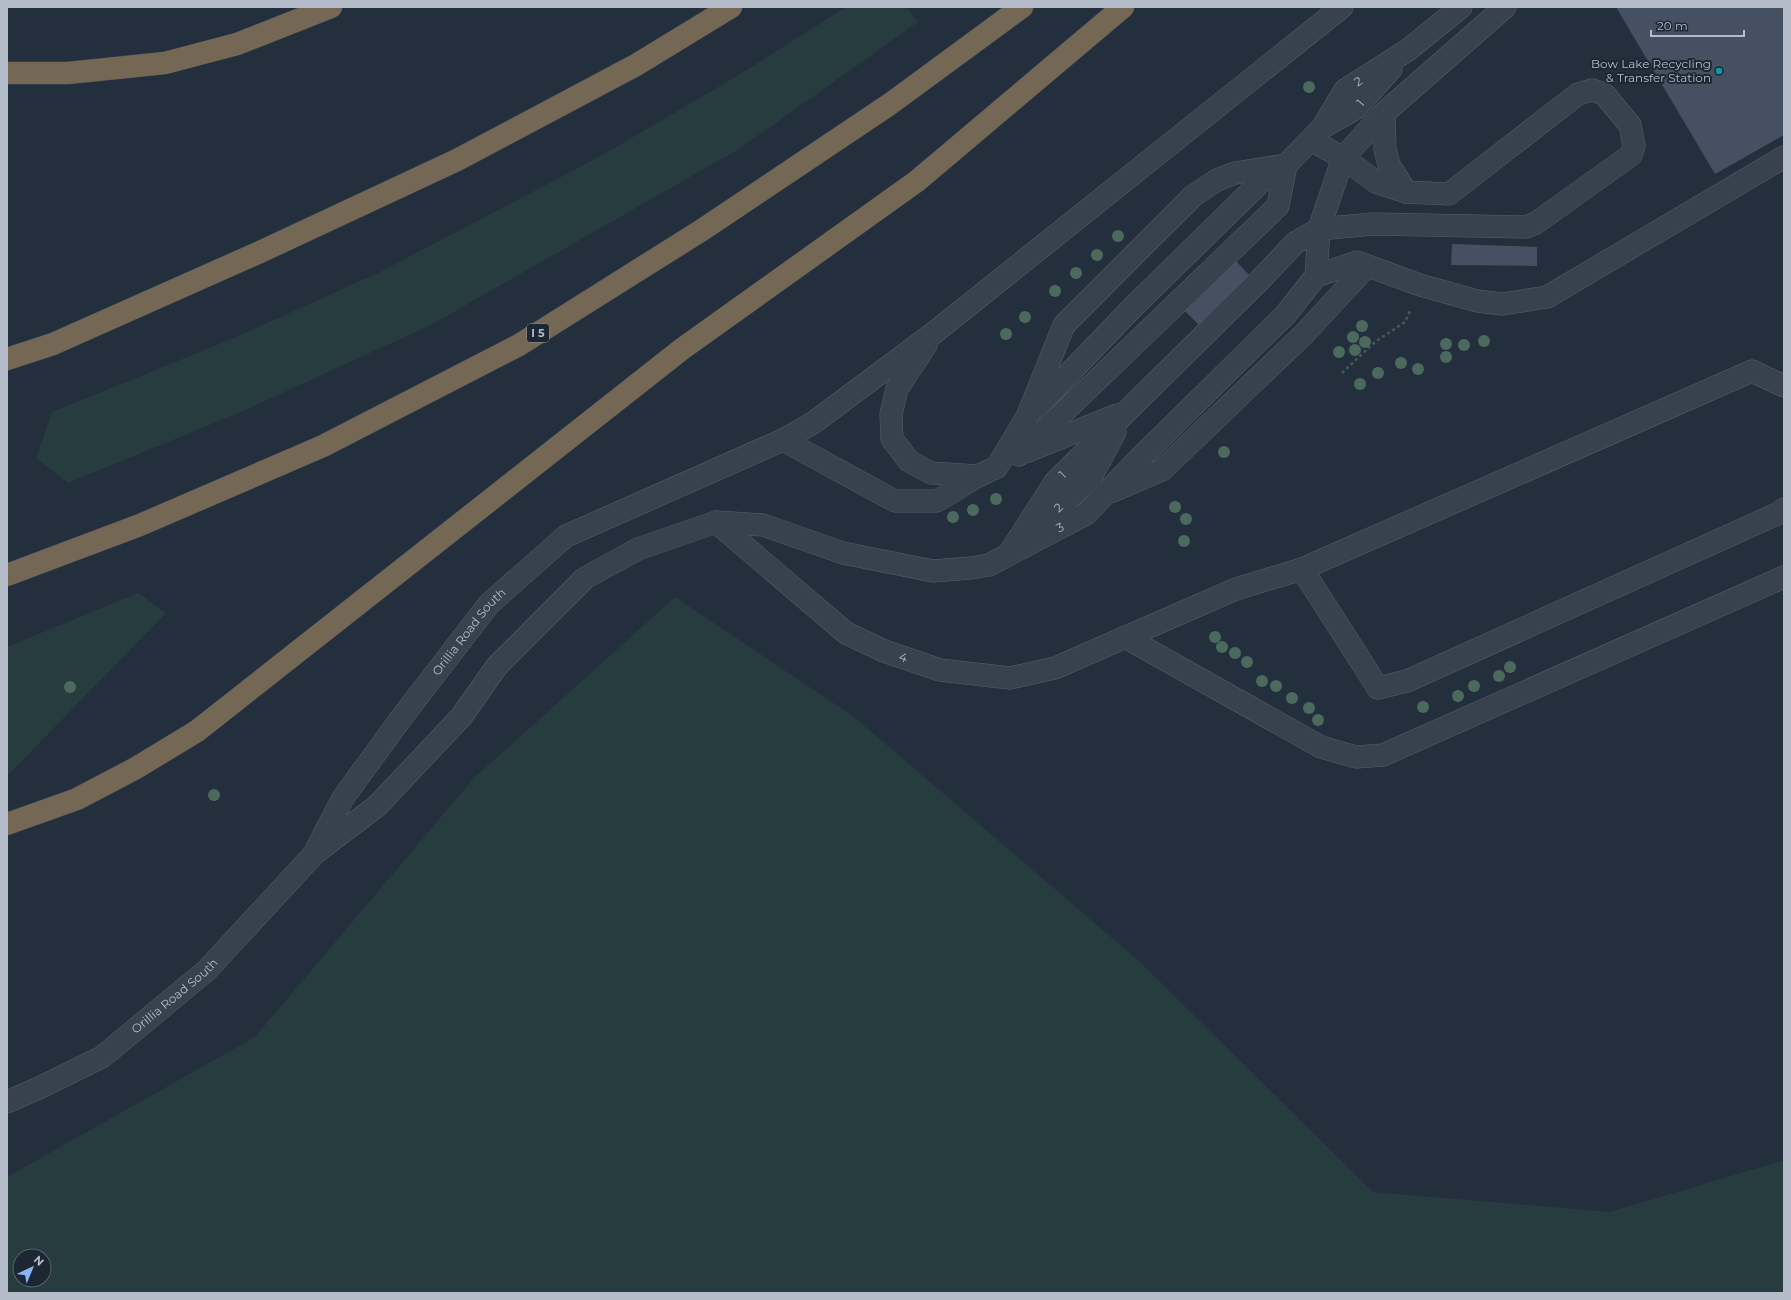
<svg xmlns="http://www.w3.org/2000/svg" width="1791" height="1300" font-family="Montserrat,sans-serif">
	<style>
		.green { fill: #263c3f; fill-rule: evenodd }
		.building { fill: #455162 }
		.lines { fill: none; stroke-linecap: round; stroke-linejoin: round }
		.minor-casing { stroke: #565f6c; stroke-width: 23 }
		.highway-casing { stroke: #434c59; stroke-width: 23 }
		.path { stroke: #44595c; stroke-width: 2.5; stroke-dasharray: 3 3; stroke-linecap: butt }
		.minor { stroke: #38414e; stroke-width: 22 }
		.highway { stroke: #746855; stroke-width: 22 }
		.tree { fill: #4b6a5d }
		.culture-dot { fill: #0f9aa8; stroke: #1d2633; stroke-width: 1.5 }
		.labels { text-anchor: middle; stroke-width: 4; stroke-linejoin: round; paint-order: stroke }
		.shield { fill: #1d2633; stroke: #878f9c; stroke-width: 1 }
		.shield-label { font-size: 11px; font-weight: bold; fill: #b4bcc9 }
		.poi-label { font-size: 12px; fill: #b4bcc9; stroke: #1d2633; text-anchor: end }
		.street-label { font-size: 12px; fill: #b4bcc9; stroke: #1d2633 }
	</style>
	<rect width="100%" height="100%" fill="#242f3e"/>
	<!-- green -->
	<g class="green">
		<path d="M846,7H906L918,22L739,149L431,325L241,412L68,483L36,458L52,412L234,338L380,272L599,157L737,76Z"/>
		<path d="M138,593L166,613L7,776V647Z"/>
		<path d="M675,597L853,716L1140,962L1373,1192L1610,1212L1784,1160V1293H7V1177L255,1037L474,778ZM20,1256H44V1280H20Z"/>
	</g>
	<!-- building -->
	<g class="building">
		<path d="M1616,7H1784V135L1715,174Z"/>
		<path d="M1452,244L1537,247V266L1451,265Z"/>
		<path d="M1236,261L1249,275L1208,315L1210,318L1201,327L1183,309L1192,301L1194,303Z"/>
	</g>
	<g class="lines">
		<!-- minor casing -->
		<g class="minor-casing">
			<g id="minor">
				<path d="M1384,113L1385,149L1389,165L1406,192"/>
				<path id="s1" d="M1323,127L1355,109L1391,69"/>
				<path d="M1316,276L1319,229L1343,158L1384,113L1505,7"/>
				<path d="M926,345L897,389L891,414L892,439L909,461L931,473L978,476"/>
				<path d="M1036,408L1134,306L1276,167"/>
				<path id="s2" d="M783,440L895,501H937L978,476L997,467L1027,417L1064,325L1193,196L1217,180L1235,173L1286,165L1323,127L1345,90L1408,50L1461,7"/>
				<path d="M1028,451L1117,415"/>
				<path d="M1019,455L1278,206L1286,165"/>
				<path d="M1113,491L1162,470L1304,334L1367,266"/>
				<path id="s3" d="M716,522L846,633L884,651L940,670L1010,678L1055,668L1236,589L1302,569L1752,371L1784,386"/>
				<path id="s4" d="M1031,534L1091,477L1115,432"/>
				<path id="s5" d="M1009,554L1055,482L1260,280L1295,243L1319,229L1373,224L1526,227L1536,223L1631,155L1634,146L1630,125L1604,94L1592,90L1578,94L1449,194L1406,192L1376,182L1343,158L1311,140"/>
				<path d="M1302,569L1378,688L1407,681L1777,514L1784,509"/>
				<path d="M1125,637L1321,747L1356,757L1383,755L1784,577"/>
				<path id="s6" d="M317,848L343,798L402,717L489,604L566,536L783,440L813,423L935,332L1342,7"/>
				<path id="s7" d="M7,1102L39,1088L102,1057L207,970L315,853L377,806L461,717L497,666L585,578L638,549L716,522L763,525L843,553L933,571L971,568L989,565L1086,514L1137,461L1286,314L1316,276L1357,262L1420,285L1477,301L1502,304L1547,297L1784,157"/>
			</g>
		</g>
		<!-- highway casing -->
		<g class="highway-casing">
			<g id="highway">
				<path d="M7,73H68L165,63L237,44L331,7"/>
				<path d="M7,359L53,344L260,252L457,160L636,65L731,7"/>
				<path d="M7,575L140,525L323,446L519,345L702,230L890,104L1022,7"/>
				<path d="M7,824L77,799L136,768L197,731L682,349L917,181L1123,7"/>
			</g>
		</g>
		<!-- path -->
		<path class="path" d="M1342,373L1375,342L1405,322L1410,311"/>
		<!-- minor -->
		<use href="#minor" class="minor"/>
		<!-- highway -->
		<use href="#highway" class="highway"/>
	</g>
	<!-- trees -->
	<g class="tree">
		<circle cx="1309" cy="87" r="6"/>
		<circle cx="1118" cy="236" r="6"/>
		<circle cx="1097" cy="255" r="6"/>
		<circle cx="1076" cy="273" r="6"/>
		<circle cx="1055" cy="291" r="6"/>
		<circle cx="1025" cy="317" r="6"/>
		<circle cx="1362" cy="326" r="6"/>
		<circle cx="1006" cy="334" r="6"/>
		<circle cx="1353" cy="337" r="6"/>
		<circle cx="1484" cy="341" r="6"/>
		<circle cx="1365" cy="342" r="6"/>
		<circle cx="1446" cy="344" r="6"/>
		<circle cx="1464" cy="345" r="6"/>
		<circle cx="1355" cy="350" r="6"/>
		<circle cx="1339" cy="352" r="6"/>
		<circle cx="1446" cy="357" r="6"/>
		<circle cx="1401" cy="363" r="6"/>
		<circle cx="1418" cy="369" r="6"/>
		<circle cx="1378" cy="373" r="6"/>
		<circle cx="1360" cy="384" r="6"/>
		<circle cx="1224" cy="452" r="6"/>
		<circle cx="996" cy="499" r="6"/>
		<circle cx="1175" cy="507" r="6"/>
		<circle cx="973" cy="510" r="6"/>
		<circle cx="953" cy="517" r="6"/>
		<circle cx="1186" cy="519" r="6"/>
		<circle cx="1184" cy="541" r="6"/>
		<circle cx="1215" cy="637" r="6"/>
		<circle cx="1222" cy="647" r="6"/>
		<circle cx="1235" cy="653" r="6"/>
		<circle cx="1247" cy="662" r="6"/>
		<circle cx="1510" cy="667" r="6"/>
		<circle cx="1499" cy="676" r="6"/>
		<circle cx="1262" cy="681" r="6"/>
		<circle cx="1276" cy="686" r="6"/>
		<circle cx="1474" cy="686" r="6"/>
		<circle cx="70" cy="687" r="6"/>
		<circle cx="1458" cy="696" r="6"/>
		<circle cx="1292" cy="698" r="6"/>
		<circle cx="1423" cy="707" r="6"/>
		<circle cx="1309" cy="708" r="6"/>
		<circle cx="1318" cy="720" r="6"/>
		<circle cx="214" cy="795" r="6"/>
	</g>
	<!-- markers -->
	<circle class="culture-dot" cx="1719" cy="71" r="4"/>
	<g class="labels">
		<!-- shield labels -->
		<rect class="shield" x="527" y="324" width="22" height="18" rx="3"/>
		<g class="shield-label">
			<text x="538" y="337">I 5</text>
		</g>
		<!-- poi labels -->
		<g class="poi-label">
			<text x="1711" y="68">Bow Lake Recycling<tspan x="1711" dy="14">&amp; Transfer Station</tspan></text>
		</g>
		<!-- street labels -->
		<g class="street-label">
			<text dy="4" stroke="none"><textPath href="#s2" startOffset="790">2</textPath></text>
			<text dy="4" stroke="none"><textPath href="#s1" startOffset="45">1</textPath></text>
			<text dy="4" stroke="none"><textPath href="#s5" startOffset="96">1</textPath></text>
			<text dy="4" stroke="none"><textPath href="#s4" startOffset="38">2</textPath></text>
			<text dy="4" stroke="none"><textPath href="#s7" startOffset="1291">3</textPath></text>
			<text dy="4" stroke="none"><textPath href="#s6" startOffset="265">Orillia Road South</textPath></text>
			<text dy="4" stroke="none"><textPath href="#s3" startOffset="233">4</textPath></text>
			<text dy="4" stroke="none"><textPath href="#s7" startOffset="200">Orillia Road South</textPath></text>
		</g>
	</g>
	<!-- border -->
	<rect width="1791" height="1300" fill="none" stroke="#b4bcc9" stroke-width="16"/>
	<!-- north arrow -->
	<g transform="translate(32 1268) rotate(44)"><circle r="19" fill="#1d2633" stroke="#59626f"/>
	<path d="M0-3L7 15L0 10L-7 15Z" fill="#8ab4f8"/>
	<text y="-6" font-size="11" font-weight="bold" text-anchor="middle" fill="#b4bcc9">N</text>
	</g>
	<!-- scale -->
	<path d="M1651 30v6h93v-6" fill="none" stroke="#b4bcc9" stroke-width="2"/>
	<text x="1657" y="30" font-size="12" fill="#b4bcc9" stroke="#1d2633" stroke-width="3" paint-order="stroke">20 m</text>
</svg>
